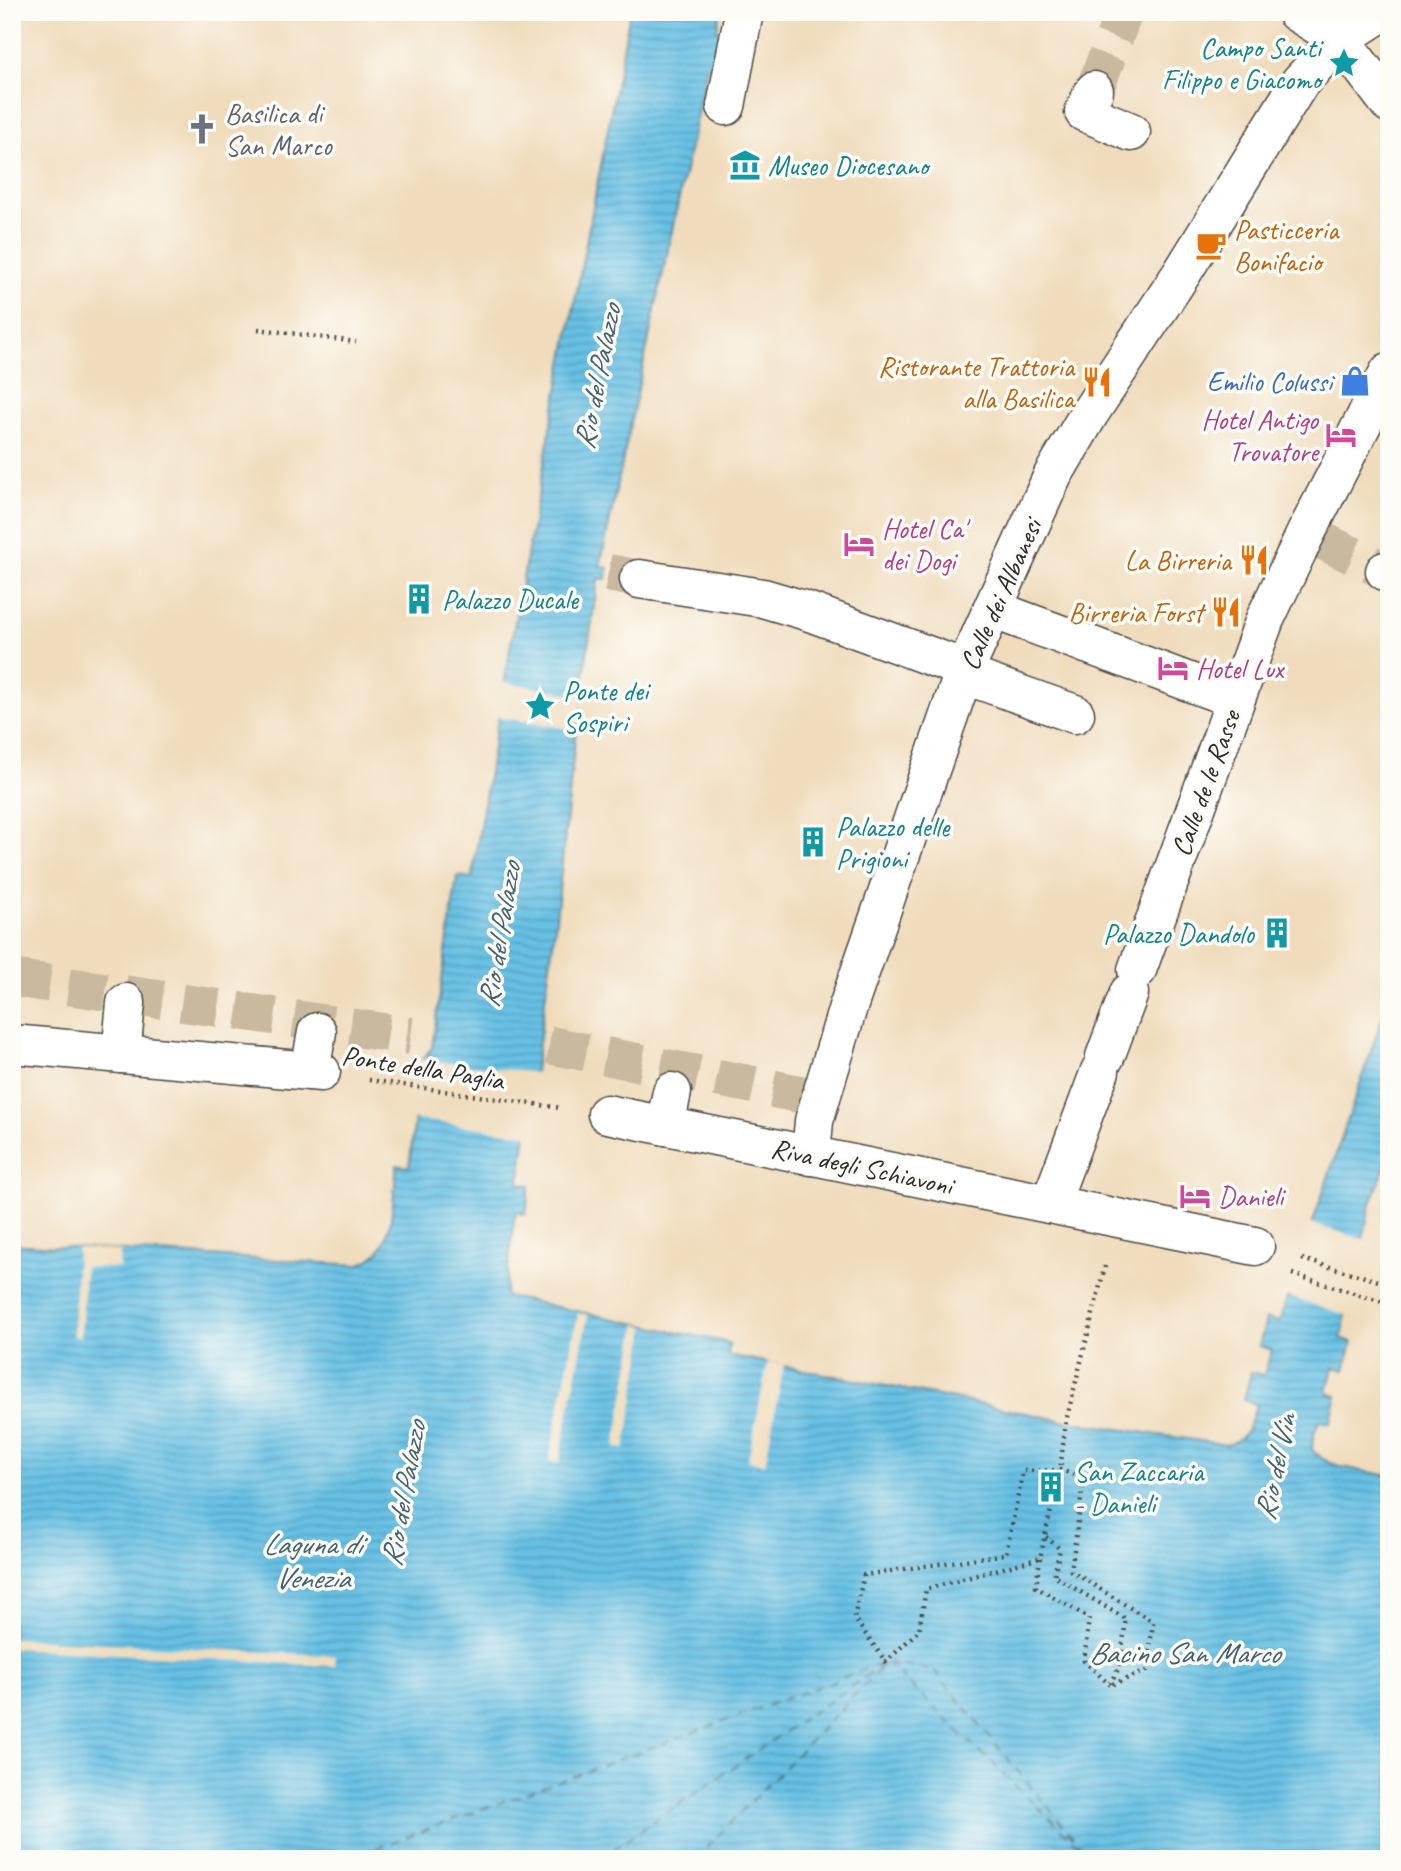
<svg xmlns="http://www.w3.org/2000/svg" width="1401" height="1871" font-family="Caveat,sans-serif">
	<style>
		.water { fill: url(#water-rules); stroke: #497688; stroke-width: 2 }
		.pier { fill: #f0dcbc }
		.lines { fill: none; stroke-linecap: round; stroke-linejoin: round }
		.ferry { stroke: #40606c; stroke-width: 2; stroke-dasharray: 9 7; stroke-linecap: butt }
		.minor-tunnel { stroke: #c9b99f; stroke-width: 38; stroke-dasharray: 38 19; stroke-linecap: butt }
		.minor-casing { stroke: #494641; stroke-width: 41 }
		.path { stroke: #494641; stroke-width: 4.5; stroke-dasharray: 2 5; stroke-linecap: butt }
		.minor { stroke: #fff; stroke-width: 38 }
		.labels { text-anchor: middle; stroke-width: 7; stroke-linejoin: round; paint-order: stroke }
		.culture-label { font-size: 28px; fill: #0d838f; stroke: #fdfcf7; text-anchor: start }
		.worship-label { font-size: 28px; fill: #5b616d; stroke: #fdfcf7; text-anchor: start }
		.food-label { font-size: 28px; fill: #c56008; stroke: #fdfcf7; text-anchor: end }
		.shop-label { font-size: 28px; fill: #366cbe; stroke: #fdfcf7; text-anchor: end }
		.hotel-label { font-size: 28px; fill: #b23c85; stroke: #fdfcf7; text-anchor: start }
		.street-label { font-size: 28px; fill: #2b2b2b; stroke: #fdfcf7 }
		.water-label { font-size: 30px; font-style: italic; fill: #40606c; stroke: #fdfcf7 }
	</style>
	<defs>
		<pattern id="water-rules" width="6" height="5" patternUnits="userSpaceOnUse" patternTransform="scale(1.75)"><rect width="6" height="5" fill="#67c1e5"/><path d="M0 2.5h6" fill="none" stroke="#559dba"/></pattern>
	</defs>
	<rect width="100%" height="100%" fill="#fdfcf7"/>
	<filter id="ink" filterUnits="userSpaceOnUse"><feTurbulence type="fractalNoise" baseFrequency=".0143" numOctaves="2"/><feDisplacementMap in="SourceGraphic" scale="14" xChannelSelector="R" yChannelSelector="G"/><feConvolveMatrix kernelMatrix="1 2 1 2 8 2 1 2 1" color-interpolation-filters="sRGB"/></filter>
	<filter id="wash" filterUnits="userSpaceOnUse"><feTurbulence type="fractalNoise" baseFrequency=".00686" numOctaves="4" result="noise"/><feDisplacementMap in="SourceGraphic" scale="28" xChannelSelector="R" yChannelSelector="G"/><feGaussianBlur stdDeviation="1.57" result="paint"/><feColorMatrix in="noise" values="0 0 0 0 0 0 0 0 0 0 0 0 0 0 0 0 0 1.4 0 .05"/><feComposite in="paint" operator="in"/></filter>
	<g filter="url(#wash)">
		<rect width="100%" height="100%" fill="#f0dcbc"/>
		<!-- water -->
		<path class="water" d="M630,12H720L717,31L732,35L725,65L708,63L600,566L608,568L606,579H598L576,730L555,929L519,1184L530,1185L526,1214L515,1213L505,1296L729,1343L728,1355L1066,1421L1227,1445C1248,1438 1251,1423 1256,1404L1244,1400L1251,1372L1264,1375L1272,1350L1259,1346L1266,1319L1279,1322L1389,998V1156L1370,1207L1341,1338L1352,1342L1345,1370L1333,1367L1327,1393L1337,1396L1330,1423L1319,1421L1313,1436L1312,1450C1330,1470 1364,1470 1389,1476V1859H12V1244L358,1265C367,1261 376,1257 381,1248C393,1230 394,1188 397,1165L409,1167L422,1059L432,1048L457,876L472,878C517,588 576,301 630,12Z"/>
		<!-- pier -->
		<g class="pier">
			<path d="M503,682L582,696L576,730L497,717Z"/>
			<path d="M419,1059L537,1073L529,1135L413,1119Z"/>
			<path d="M1308,1223L1366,1240L1350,1316L1283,1295Z"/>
			<path d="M77,1248L120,1251L119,1268L85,1267L81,1337L73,1336Z"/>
			<path d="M578,1313L588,1315L559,1463L549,1461Z"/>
			<path d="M637,1324L646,1327L625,1449L615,1448Z"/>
			<path d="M768,1362L784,1365L765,1464L748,1460Z"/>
			<path d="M12,1638L335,1656V1666L12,1648Z"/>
		</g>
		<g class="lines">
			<!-- ferry -->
			<g class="ferry">
				<path d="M887,1663L1078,1845"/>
				<path d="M346,1859L886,1662L934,1670L1091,1859"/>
				<path d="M599,1859L884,1664"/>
				<path d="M695,1859L883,1666"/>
			</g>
		</g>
	</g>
	<g filter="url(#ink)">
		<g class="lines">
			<!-- minor-tunnel -->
			<g class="minor-tunnel">
				<path d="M1094,91L1124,12"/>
				<path d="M1319,539L1385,571"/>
				<path d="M608,573L639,579"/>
				<path d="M12,978L411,1036"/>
				<path d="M549,1045L820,1098"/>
			</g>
			<!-- minor casing -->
			<g class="minor-casing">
				<g id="minor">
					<path d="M1296,12L1340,39L1389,103"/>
					<path d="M1094,91L1084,112L1131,132"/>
					<path d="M726,106L744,12"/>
					<path d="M1385,571L1389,572"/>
					<path d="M639,579L763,598L807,611L957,666L971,677L1075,714"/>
					<path d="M992,609L1235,699"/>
					<path d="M1137,970L1265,619L1306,533L1389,372"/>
					<path d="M12,1044L321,1072"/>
					<path d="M121,1054L126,1003"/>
					<path d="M1105,1057L1129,993"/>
					<path d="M310,1071L317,1032"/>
					<path d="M607,1114L1255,1246"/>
					<path d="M665,1126L672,1092"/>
					<path d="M811,1156L814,1121L848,1007L964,672L1053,475L1089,414L1182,273L1300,82L1340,39L1382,12"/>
					<path d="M1050,1204L1100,1071"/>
				</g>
			</g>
			<!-- path -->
			<g class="path">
				<path d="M258,329L356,342"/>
				<path d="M369,1080L561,1108"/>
				<path d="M1302,1259L1389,1284"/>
				<path d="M1105,1266L1066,1421L1060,1470L1040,1558L926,1589L919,1630L886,1662L854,1618L864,1575L1006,1554L1023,1471L1060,1470L1084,1478L1071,1571L1153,1622L1147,1671L1110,1685"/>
				<path d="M1292,1274L1389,1304"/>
				<path d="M1046,1537L1060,1549L1054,1576L1126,1619L1120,1666L1110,1683"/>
				<path d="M1040,1558L1036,1587L1089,1618L1084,1661L1110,1685"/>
			</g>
			<!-- minor -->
			<use href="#minor" class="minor"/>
		</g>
	</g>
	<!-- icons -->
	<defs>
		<g id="sight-bare" transform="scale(2.415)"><path d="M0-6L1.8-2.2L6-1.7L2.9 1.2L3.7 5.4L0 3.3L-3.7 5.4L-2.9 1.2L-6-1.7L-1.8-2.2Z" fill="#0f9aa8" stroke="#fdfcf7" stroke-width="2.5" paint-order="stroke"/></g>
		<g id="church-bare" transform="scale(2.415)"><path d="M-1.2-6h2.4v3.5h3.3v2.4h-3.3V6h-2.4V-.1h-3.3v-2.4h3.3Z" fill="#6b7280" stroke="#fdfcf7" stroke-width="2.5" paint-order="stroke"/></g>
		<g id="museum-bare" transform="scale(2.415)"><path d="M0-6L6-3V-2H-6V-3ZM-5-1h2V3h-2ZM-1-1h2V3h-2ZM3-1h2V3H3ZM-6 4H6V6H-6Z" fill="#0f9aa8" stroke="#fdfcf7" stroke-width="2.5" paint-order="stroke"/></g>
		<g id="cafe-bare" transform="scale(2.415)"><path d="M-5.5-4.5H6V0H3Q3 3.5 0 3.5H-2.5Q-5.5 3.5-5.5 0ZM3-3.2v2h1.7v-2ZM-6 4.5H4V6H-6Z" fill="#e8710a" stroke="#fdfcf7" stroke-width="2.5" paint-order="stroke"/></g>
		<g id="shop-bare" transform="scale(2.415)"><path d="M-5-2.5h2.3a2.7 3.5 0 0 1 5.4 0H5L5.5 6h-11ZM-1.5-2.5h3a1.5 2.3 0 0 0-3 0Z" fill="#3f7fe0" stroke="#fdfcf7" stroke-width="2.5" paint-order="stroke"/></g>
		<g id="restaurant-bare" transform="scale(2.415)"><path d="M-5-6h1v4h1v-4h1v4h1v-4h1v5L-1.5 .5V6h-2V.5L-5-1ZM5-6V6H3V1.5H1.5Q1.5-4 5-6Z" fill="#e8710a" stroke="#fdfcf7" stroke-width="2.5" paint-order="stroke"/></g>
		<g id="hotel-bare" transform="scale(2.415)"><path d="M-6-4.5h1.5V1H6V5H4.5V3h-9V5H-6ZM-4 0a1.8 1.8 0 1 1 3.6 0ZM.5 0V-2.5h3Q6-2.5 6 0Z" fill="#d1479c" stroke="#fdfcf7" stroke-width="2.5" paint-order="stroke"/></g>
		<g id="building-bare" transform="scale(2.415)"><path d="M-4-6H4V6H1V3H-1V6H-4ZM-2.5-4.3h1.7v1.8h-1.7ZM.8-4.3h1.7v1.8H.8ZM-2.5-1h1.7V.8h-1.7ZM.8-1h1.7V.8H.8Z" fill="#0f9aa8" stroke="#fdfcf7" stroke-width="2.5" paint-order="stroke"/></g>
	</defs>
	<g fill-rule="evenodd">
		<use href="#sight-bare" x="1344" y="63"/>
		<use href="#church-bare" x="202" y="129"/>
		<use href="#museum-bare" x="745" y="165"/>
		<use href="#cafe-bare" x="1211" y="245"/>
		<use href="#shop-bare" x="1355" y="381"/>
		<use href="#restaurant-bare" x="1097" y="382"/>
		<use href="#hotel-bare" x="1341" y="435"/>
		<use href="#hotel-bare" x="859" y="544"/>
		<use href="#restaurant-bare" x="1254" y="560"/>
		<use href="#building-bare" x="419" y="599"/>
		<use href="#restaurant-bare" x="1226" y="612"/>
		<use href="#hotel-bare" x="1173" y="668"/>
		<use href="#sight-bare" x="540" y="706"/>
		<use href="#building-bare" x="813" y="842"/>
		<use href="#building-bare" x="1277" y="933"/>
		<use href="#hotel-bare" x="1195" y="1196"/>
		<use href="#building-bare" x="1051" y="1487"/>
	</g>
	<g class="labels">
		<!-- culture labels -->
		<g class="culture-label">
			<text x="1321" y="57" text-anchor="end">Campo Santi<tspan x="1321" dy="32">Filippo e Giacomo</tspan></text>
			<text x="768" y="175">Museo Diocesano</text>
			<text x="442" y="609">Palazzo Ducale</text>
			<text x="563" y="700">Ponte dei<tspan x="563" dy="32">Sospiri</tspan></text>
			<text x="836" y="836">Palazzo delle<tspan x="836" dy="32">Prigioni</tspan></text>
			<text x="1254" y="943" text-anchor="end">Palazzo Dandolo</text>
			<text x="1074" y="1481">San Zaccaria<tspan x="1074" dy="32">- Danieli</tspan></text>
		</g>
		<!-- worship labels -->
		<g class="worship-label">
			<text x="225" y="123">Basilica di<tspan x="225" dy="32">San Marco</tspan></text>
		</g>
		<!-- food labels -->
		<g class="food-label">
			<text x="1234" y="239" text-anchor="start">Pasticceria<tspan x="1234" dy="32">Bonifacio</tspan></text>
			<text x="1074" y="376">Ristorante Trattoria<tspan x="1074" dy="32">alla Basilica</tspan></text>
			<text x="1231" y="570">La Birreria</text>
			<text x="1203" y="622">Birreria Forst</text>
		</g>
		<!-- shop labels -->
		<g class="shop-label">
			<text x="1332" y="391">Emilio Colussi</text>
		</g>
		<!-- hotel labels -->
		<g class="hotel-label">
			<text x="1318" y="429" text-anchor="end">Hotel Antigo<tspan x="1318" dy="32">Trovatore</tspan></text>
			<text x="882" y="538">Hotel Ca'<tspan x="882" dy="32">dei Dogi</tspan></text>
			<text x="1196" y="678">Hotel Lux</text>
			<text x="1218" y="1206">Danieli</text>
		</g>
		<!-- street labels -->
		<g class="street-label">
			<text transform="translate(1000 594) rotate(-66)" y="10">Calle dei Albanesi</text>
			<text transform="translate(1205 783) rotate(-70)" y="10">Calle de le Rasse</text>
			<text transform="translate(423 1067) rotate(9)" y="10">Ponte della Paglia</text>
			<text transform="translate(862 1166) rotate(12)" y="10">Riva degli Schiavoni</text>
		</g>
		<!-- water labels -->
		<g class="water-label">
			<text transform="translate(597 377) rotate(-79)" y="10">Rio del Palazzo</text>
			<text transform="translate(499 935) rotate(-81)" y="10">Rio del Palazzo</text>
			<text transform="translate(1275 1467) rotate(-78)" y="10">Rio del Vin</text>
			<text transform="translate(403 1494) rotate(-80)" y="10">Rio del Palazzo</text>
			<text x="312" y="1554">Laguna di<tspan x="312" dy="34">Venezia</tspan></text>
			<text x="1184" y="1663">Bacino San Marco</text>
		</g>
	</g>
	<!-- margin -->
	<rect width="1401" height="1871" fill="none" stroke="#fdfcf7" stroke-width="42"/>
</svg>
